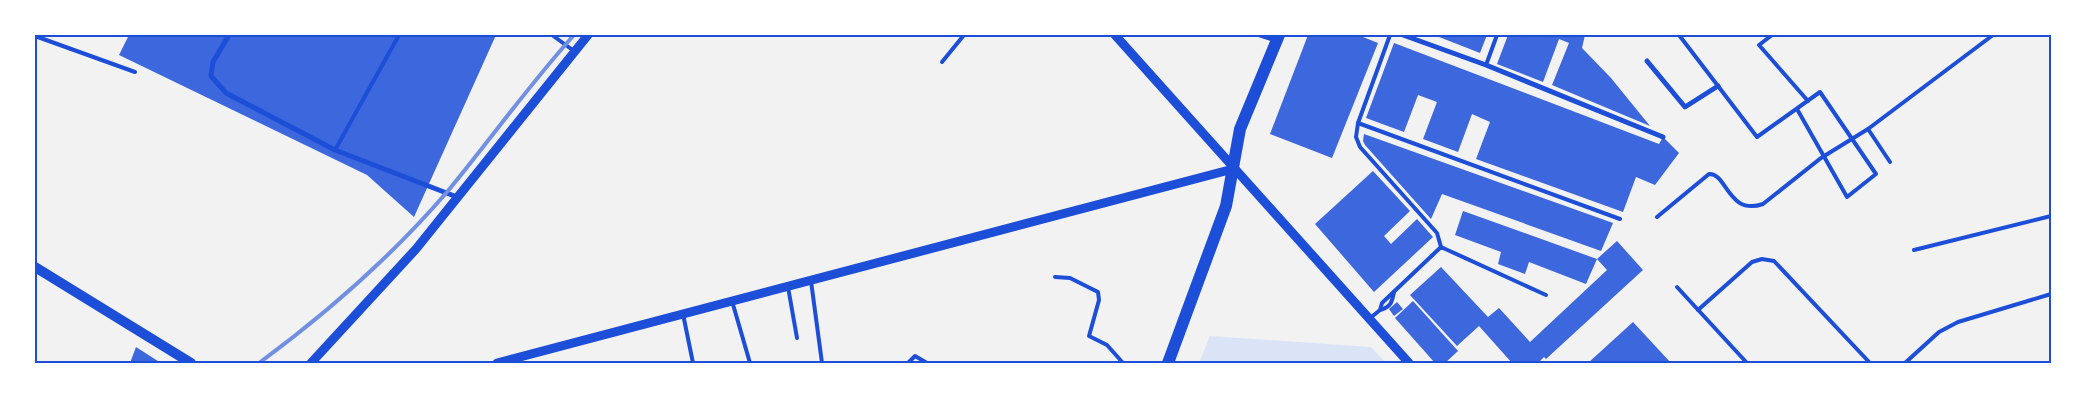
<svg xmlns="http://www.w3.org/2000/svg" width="2086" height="398" font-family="'Asap Condensed',sans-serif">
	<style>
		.green { fill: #dbe4f7 }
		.building { fill: #3d67dc }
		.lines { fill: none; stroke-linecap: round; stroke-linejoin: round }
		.service { stroke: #1d4ed8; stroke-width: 4 }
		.minor { stroke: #1d4ed8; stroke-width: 5 }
		.tertiary { stroke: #1d4ed8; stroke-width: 9 }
		.secondary { stroke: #1d4ed8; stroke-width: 10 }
		.primary { stroke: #1d4ed8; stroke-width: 12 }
		.rail { stroke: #7290e2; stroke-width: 4 }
		.neatline { fill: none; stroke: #1d4ed8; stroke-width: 2 }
	</style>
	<rect width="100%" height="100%" fill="#f2f2f2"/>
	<!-- green -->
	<path class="green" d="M1210,336L1371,347L1386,363H1199Z"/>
	<!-- building -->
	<g class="building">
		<path d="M129,35H496L414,217L367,175L119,55Z"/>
		<path d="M1308,35H1358L1378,43L1332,158L1270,134Z"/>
		<path d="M1434,35H1487L1480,53Z"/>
		<path d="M1508,35H1585L1582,48L1611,78L1650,126L1552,85L1569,43L1559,39L1543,82L1497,64Z"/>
		<path d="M1394,43L1659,144L1663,137L1679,153L1655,185L1636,177L1623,212L1476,159L1490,122L1472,114L1458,152L1423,139L1437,102L1418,95L1404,132L1366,118Z"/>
		<path d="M1364,134L1613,223L1601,251L1442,194L1431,219L1365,145L1363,141Z"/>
		<path d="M1373,171L1410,211L1384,236L1391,244L1417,219L1433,237L1374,292L1315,224Z"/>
		<path d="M1463,211L1597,259L1586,284L1529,262L1525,274L1498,264L1501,252L1455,235Z"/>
		<path d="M1617,241L1643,270L1546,359L1544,357L1538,363H1512L1479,326L1457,346L1410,295L1441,267L1488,317L1499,308L1530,342L1607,270L1597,259Z"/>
		<path d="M1413,301L1458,351L1445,363H1435L1395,318Z"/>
		<path d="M1397,302L1403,309L1394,316L1389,309Z"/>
		<path d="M1633,322L1671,363H1588Z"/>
		<path d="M136,347L161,363H130Z"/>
	</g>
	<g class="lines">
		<!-- service -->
		<g class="service">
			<path d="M552,35L574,51"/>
			<path d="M1259,35L1274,40"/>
			<path d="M1390,35L1358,123L1620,219"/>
			<path d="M1679,35L1757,137L1820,92L1876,174L1847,197L1797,109"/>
			<path d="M1772,35L1759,45L1808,101"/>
			<path d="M35,36L135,72"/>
			<path d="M942,62L964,35"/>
			<path d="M1486,65L1497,35"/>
			<path d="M1358,123L1356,137L1360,147L1437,233L1441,247"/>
			<path d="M335,150L399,35"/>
			<path d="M1890,162L1868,129L1993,35"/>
			<path d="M1657,217L1709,174C1727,173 1728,216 1763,204L1821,158L1868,129"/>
			<path d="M1914,250L2051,216"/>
			<path d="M1055,277L1070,278L1098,292L1099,300L1089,336L1107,345L1123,363"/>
			<path d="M811,281L822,363"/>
			<path d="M788,287L797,338"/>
			<path d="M1677,287L1747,363"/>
			<path d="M732,301L750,363"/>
			<path d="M1380,310C1391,307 1392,302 1394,292"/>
			<path d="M1698,310L1752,262L1762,259L1774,261L1870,363"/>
			<path d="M683,314L693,363"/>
			<path d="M1369,319L1380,310L1382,303L1441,247L1546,295"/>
			<path d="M908,363L915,356L927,363"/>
			<path d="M1905,363L1939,332L1958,322L2051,294"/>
		</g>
		<!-- minor -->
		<g class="minor">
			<path d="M229,35L213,62L211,76L226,93L335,150L457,197"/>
			<path d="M1403,35L1486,65L1663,137"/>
			<path d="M1647,61L1685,107L1718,86"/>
		</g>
		<!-- tertiary -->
		<g class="tertiary">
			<path d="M1115,35L1409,363"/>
			<path d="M311,363L416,249L588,35"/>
			<path d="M497,363L1233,169"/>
		</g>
		<!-- secondary -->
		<path class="secondary" d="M35,267L191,363"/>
		<!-- primary -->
		<path class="primary" d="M1168,363L1226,206L1240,129L1279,35"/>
		<!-- rail -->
		<path class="rail" d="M259,363C327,313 392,256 447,192C490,140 529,85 574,35"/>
	</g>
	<!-- border -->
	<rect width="2086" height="398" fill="none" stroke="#ffffff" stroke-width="72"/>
	<rect x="36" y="36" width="2014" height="326" class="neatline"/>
</svg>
